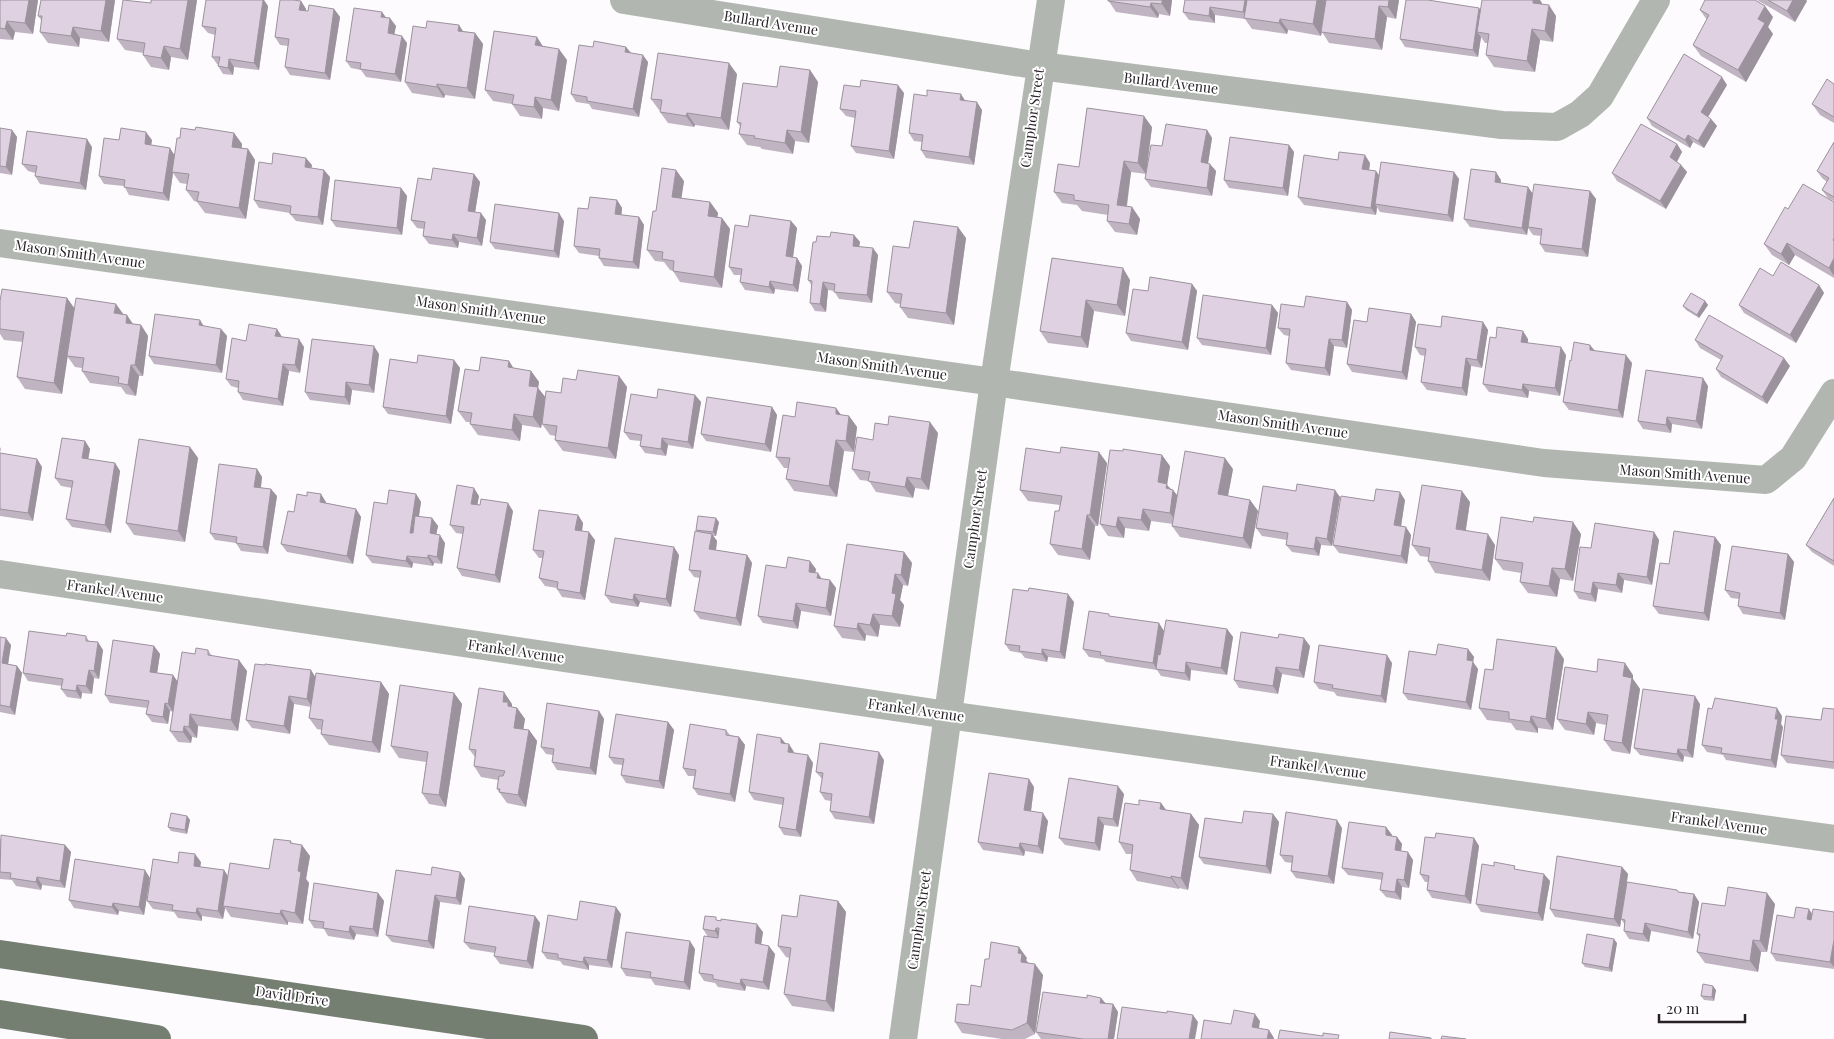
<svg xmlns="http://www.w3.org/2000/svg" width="1834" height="1039" font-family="'Playfair Display',serif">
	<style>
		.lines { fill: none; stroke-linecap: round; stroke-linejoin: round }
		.minor { stroke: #b1b7b0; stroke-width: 28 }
		.major { stroke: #747e71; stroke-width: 28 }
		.wall { fill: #c0b4c2 }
		.shaded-wall { fill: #9c929e }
		.building { fill: #dfd1e1; stroke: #9c929e }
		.labels { text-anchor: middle; stroke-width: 4; stroke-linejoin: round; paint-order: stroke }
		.street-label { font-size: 14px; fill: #272127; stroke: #fff }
	</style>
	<rect width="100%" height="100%" fill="#fdfbfe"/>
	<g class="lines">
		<!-- minor -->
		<g class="minor">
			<path d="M624,0L1040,66L1502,125L1557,127L1580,114L1600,96L1656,0"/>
			<path d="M0,243L994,382L1544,463L1766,480L1793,458L1834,393"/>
			<path d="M0,574L948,715L1834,839"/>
			<path d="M903,1039L994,382L1051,0"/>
		</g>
		<!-- major -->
		<g class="major">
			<path d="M0,954L584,1039"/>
			<path d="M0,1014L157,1039"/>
		</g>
	</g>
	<!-- wall -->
	<g class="wall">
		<path d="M0,0H38L33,34L15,32L13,40L0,39Z"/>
		<path d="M115,0L109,42L80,38L79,47L48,43L40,32L42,21L38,16Z"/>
		<path d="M151,0H197L188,60L171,57L169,70L151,67L143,55V53L125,50L117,39L151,3Z"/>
		<path d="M1108,0H1172L1170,16L1159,14L1158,18L1116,12Z"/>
		<path d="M1185,0H1399L1396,19L1387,17L1382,50L1329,43L1322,32L1321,36L1288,30L1287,34L1252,29L1245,19L1215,15V23L1189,20L1183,12Z"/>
		<path d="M1757,0H1806L1807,1L1795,22Z"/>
		<path d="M301,1L306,9V11L334,9L340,17L330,80L290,75L285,67L288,46L280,45L275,37Z"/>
		<path d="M1542,3V4L1556,16L1553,42L1540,40L1535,72L1494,67L1486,55L1488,43H1485L1481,37L1478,57L1405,47L1400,39L1481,10Z"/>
		<path d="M268,6L259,70L234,67L233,75L223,74L218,66V64H217L212,57L215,35L208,33L202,26Z"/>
		<path d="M1700,10L1773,17L1768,27L1773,34L1746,82L1701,56L1693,45L1707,20Z"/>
		<path d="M382,12L386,18L396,26L394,34L407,43L401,82L366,77L361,70L351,68L346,61Z"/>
		<path d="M459,25L463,31L475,33L483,44L475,99L445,95L444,98L412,93L405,82L426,28Z"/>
		<path d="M543,46L567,60L559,111L543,108L542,119L520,116L512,104L493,101L485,90Z"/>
		<path d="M593,47H626L630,53L648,62L639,117L592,109L589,104L576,102L571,94Z"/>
		<path d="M810,70L818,82L809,143L795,141L793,154L762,149L760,147L747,145L739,134L740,126L737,122L777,87Z"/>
		<path d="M737,74L729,130L695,125L694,127L668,123L660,112L661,110H659L651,99Z"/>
		<path d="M1834,84V123L1820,115L1812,104Z"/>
		<path d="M1727,85L1708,117L1711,119L1717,126L1704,148L1693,142L1690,148L1652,126L1647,118Z"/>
		<path d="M904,93L894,159L856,153L851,146L855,118L846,116L840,109Z"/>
		<path d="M965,100L982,110L974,165L926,158L921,150L922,142L914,141L909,133Z"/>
		<path d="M1152,127L1146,174L1131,172L1127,207H1132L1140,219L1137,235L1115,232L1107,221L1108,215L1082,211L1077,205L1062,203L1054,192Z"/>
		<path d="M0,128L12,130L17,137L12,175L0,173Z"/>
		<path d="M195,130L234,133L242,144V148L248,149L255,160L246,219L205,213L197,202L194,201L186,190L187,184L180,183L173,173L169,201L129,195L124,186L104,184L99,176L119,140H152L151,145L174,155L180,138Z"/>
		<path d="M1207,130L1212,138L1208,163L1216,171L1212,196L1151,187L1145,179L1162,146Z"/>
		<path d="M1834,142V201L1828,198L1822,190L1827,182L1822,178L1817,171Z"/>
		<path d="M1677,144L1682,152L1677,162L1681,165L1687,172L1666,209L1617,181L1612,173Z"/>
		<path d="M1289,145L1294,152L1288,196L1229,188L1224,180Z"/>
		<path d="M92,147L86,190L40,184L35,176V173L28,171L22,164Z"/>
		<path d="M1338,160L1370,163L1369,170L1379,176L1454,172L1459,179L1453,222L1380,212L1377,207L1376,215L1304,205L1298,197Z"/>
		<path d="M272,164L312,165L311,168L330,177L323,225L296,221L290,214V213L259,208L254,200Z"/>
		<path d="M474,174L480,182L475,212L486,220L482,246L459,242L458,248L429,244L423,236L424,229L417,228L411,220L431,180Z"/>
		<path d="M1501,180V183L1528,187L1532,193L1590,191L1596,199L1588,257L1545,252L1540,244L1541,236L1533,235L1528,228L1527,235L1470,227L1464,219Z"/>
		<path d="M684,181L681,198L710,202L718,213L717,218H722L730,229L722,288L680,282L673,271L670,270L664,262L655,261L647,250L656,211Z"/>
		<path d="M401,188L407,196L402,235L336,227L331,220Z"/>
		<path d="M617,200L622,208L621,215L639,217L644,225L639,269L604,266L599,258V256L579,253L574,246L588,209Z"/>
		<path d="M1834,202V278L1795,255L1789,265L1772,255L1764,244L1788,209Z"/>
		<path d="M564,221L559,258L495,249L490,242Z"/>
		<path d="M791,221L797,228L793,257L797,258L802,266L798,292L775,289L774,294L745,290L740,282L741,275H734L729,267L748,227Z"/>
		<path d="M854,235L860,242L859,246L878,255L872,303L839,299L834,291L828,290L826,312L815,311L810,303L812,286L808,280L816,242L830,237Z"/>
		<path d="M966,238L954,325L908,318L900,307V304L895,303L887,292L909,248Z"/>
		<path d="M1052,258L1130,280L1125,316L1094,311L1088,348L1048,343L1040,331Z"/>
		<path d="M1192,284L1197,291L1188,350L1131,341L1126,333L1148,291Z"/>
		<path d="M1819,285L1824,293L1796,343L1744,313L1739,305Z"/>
		<path d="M67,298L74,309L124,315L133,324L141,325L148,336L143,376H139L136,396L126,394L121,387L90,383L82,371V368L75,367L67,356L62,394L25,389L17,377L23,342L4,340L0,334V301Z"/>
		<path d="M1705,301L1708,305L1699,318L1686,310L1683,306Z"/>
		<path d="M1347,302L1352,310L1347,348L1334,346L1330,376L1291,370L1286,363L1289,336L1284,335L1278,328L1304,307Z"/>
		<path d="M1272,305L1278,313L1271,355L1202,345L1197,338Z"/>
		<path d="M1411,314L1416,322L1407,380L1352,372L1347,364L1367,322Z"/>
		<path d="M1483,322L1488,330L1482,368L1471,366L1467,396L1427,390L1421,382L1425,356L1420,355L1415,347L1441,327Z"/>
		<path d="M221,329L227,336L222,373L154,364L149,356Z"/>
		<path d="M277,329L282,337L304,347L300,373L289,371L283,406L243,400L238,392V388L231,386L226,379L246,341Z"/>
		<path d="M1496,338L1528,339V343L1566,355L1560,396L1529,391L1528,398L1489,392L1483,384Z"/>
		<path d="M1695,340L1790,366L1767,404L1721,377L1716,369L1721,360L1700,348Z"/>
		<path d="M1594,351L1632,363L1623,418L1569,410L1563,402L1571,361Z"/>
		<path d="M379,354L374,393L352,390L350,405L310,400L305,392Z"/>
		<path d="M454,360L460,368L451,424L388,414L383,407L417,363Z"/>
		<path d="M509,361L513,368L531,371L539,382L538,388L546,398L561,393L576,380L619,376L627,387L616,459L563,451L555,440L556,436L550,435L542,424L541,428L522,425L520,441L478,435L470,424V422H466L458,411L479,371Z"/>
		<path d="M1708,386L1702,429L1672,424L1671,433L1643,429L1638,421Z"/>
		<path d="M695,395L701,402L693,449L668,445L666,456L645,453L640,446L641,441L630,440L624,432L657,398Z"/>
		<path d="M772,407L777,415L771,452L706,441L701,434Z"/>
		<path d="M836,408L841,415L849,416L857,427L854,452L844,451L837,497L794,491L786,479L788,468H784L776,457L795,417Z"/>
		<path d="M938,433L929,490L915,488L913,498L876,492L869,481L860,480L852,469L873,440Z"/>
		<path d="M85,441L90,449L88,459L115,463L120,471L111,533L72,527L66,519L72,488L61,486L55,478Z"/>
		<path d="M0,447L1,449L0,453L37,459L42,467L33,521L0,516Z"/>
		<path d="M190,447L198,458L185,542L134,535L126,523Z"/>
		<path d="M1107,463L1098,526H1095L1090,560L1058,555L1050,544L1060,505L1028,501L1020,490Z"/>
		<path d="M1170,466L1167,485L1171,489L1173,490L1177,495L1233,469L1228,496L1250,500L1258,511L1251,549L1180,537L1172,526L1173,524L1151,521L1149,531L1125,528L1124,538L1108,536L1100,524Z"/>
		<path d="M257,469L262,477L261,487L277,496L268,554L241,551L236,543L215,540L210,533Z"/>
		<path d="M416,494L421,502L419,517L432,518L438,526L436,534L445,543L442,564L434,563L433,566L413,563L412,568L372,563L366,555L387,504Z"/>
		<path d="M479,496L477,505L513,511L500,583L462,576L457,568L463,534L456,533L450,525Z"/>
		<path d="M1340,497L1332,546L1321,545L1319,556L1292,552L1286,545L1287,540L1262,536L1256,528Z"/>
		<path d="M1834,498V566L1812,552L1806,545Z"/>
		<path d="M1405,500L1401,526L1411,535L1407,564L1339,553L1333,545L1374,501Z"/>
		<path d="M326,502V503L356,509L361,517L353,564L287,552L281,544L294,512Z"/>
		<path d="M1470,502L1466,530L1495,545L1490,581L1435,573L1428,561V557L1420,556L1412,545Z"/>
		<path d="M578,515L583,523L582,531L595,540L585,600L562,597L557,589V588L545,586L539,578L543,558H539L533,550Z"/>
		<path d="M719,522L716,536H713L717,541L716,550L747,555L752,563L741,626L700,619L694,611L700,578L694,577L689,570L697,531L696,530Z"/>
		<path d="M1654,532L1659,540L1652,585L1624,580L1622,593L1598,589L1596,602L1579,599L1574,591L1591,548Z"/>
		<path d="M1581,534L1573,581L1560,579L1557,597L1528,593L1520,582L1521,573L1503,570L1495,559Z"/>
		<path d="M1715,537L1721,545L1709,621L1659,614L1653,606L1669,564Z"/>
		<path d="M904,552L912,563L908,586L903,585L900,600L904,605L900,627L880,625L878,637L866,635L865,641L842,638L834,626Z"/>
		<path d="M1788,554L1794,562L1785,620L1743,614L1738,606L1739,599L1731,598L1725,590Z"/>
		<path d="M679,555L671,607L640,602L638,607L611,603L605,595Z"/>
		<path d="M786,568L816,569L815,573L822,579L830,580L836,588L831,616L801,611L798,629L763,623L758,616Z"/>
		<path d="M1074,602L1065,659L1048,657L1047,662L1025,658L1021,653L1010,651L1005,644Z"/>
		<path d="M1111,616L1164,631L1160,655L1227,629L1233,637L1227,675L1191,670L1190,681L1161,676L1157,670L1106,662L1103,659L1089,657L1083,649Z"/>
		<path d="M66,636H86L89,641L103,650L99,679L94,678L92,694L82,693L81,699L67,697L61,689L62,686L28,681L23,673Z"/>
		<path d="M0,637L11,645L8,664L17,666L22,673L15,715L0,712Z"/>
		<path d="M154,646L160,654L157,673L173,675L177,682L195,654L208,650L212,656L247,671L238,731L198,726L197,738L192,737L191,743L178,742L170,731L173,712L170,711L168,724L152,722L146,714L147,708L110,703L105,695Z"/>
		<path d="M1310,646L1304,678L1282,674L1278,694L1239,688L1234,680Z"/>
		<path d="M1468,649L1474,657L1473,662L1478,669L1471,710L1408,700L1403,693L1436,655Z"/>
		<path d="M1564,659L1553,730L1538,728V733L1516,730L1511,723L1487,720L1479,708L1493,670Z"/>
		<path d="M1392,663L1386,703L1337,696L1334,692L1319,689L1314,682Z"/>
		<path d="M1597,672L1633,675V679L1640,689L1630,754L1612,751L1604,740L1606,725L1596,723L1594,735L1565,730L1557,719Z"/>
		<path d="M315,676L381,682L389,694L380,753L329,745L321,734L322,730L317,729L309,718L311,707L294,704L290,734L252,728L246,720Z"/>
		<path d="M454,693L462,704L446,807L429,804L422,793L426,762L399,758L391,746Z"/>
		<path d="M512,704V707L517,708L525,719L523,729L529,730L537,741L526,807L507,803L497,789L498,780L481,777L474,766L475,757L469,749Z"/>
		<path d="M1700,704L1693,758L1684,756L1683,762L1640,755L1634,748Z"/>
		<path d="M1712,709L1782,716L1781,724L1783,727L1776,768L1726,760L1723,755L1707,752L1702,745Z"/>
		<path d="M1834,709V769L1787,763L1781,755Z"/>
		<path d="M599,711L604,719L596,775L557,770L552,762L553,755L546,754L541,747Z"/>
		<path d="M668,722L674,730L664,789L626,783L621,775L622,765L614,764L609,757Z"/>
		<path d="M726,730L730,735L739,737L745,745L735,802L698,795L693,788L694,776H688L683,768Z"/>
		<path d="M786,744L794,753L813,763L801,837L784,835L779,827L783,805L754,800L749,792Z"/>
		<path d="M884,760L874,824L835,819L830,811L831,801L825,800L820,792L822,779L816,772Z"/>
		<path d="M1034,787L1031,811L1048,821L1043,854L1025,851L1024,856L983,850L978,842Z"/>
		<path d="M1124,794L1118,827L1104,825L1100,851L1065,845L1059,838Z"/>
		<path d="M1161,803L1166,810L1191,814L1199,825L1188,890L1179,888V889L1137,881L1130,870L1132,854H1126L1119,842L1139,805Z"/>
		<path d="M1273,814L1279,822L1271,874L1204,864L1199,857L1242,823Z"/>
		<path d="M187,816L190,820L187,834L171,831L168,827Z"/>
		<path d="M1386,827L1392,835V836L1397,837L1402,844L1401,851L1413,860L1409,888L1402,887L1401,900L1386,897L1380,890L1382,880L1348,875L1342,868Z"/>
		<path d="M1342,828L1334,884L1296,878L1291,871L1292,863L1285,862L1280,855Z"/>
		<path d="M1435,838H1474L1479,846L1471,904L1432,898L1427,890L1428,882H1425L1420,874Z"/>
		<path d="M0,839L65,845L71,852L65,888L42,885L41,890L16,886L12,880L0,879Z"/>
		<path d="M291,841L292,844L310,856L306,879L309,883L303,924L288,922V925L231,917L225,908L223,919L202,916V921L178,918L174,912L153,909L147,901L178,863L201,862L200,867L224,870L228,876L269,869Z"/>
		<path d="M1622,867L1628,874L1620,927L1555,917L1550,909Z"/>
		<path d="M1518,870L1550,881L1543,921L1481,912L1476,904Z"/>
		<path d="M460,872L465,879L461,905L440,902L434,949L392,942L386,935L431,875Z"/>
		<path d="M150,878L144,915L119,911L118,915L74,908L69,900Z"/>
		<path d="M1679,892L1694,894L1699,902L1693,939L1651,931L1649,942L1629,939L1624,931L1625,925L1621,919Z"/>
		<path d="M378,893L384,901L378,937L356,934L354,940L328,936L324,929L314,928L309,920Z"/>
		<path d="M838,901L846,912L834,1012L792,1006L784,994L790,958L786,957L778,946L797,917Z"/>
		<path d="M1775,904L1767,952H1761L1758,972L1705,963L1697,952L1700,938L1697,934L1725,906Z"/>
		<path d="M1834,912V969L1776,961L1771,953L1794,918L1812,914Z"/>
		<path d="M621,914L612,968L589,965V970L563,965L560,961L547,959L542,952L577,920Z"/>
		<path d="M535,916L540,923L533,969L500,964L494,956L495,953L470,949L464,942Z"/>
		<path d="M718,920L763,932L761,945L775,954L769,990L746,986L745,991L718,987L715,983L704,981L699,973L708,937L703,929Z"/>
		<path d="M1617,943L1612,972L1585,967L1582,963Z"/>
		<path d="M695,949L690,990L655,985L651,979L626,976L621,968Z"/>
		<path d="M1027,958L1026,960L1028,963L1043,975L1035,1034L1025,1039H1002L962,1033L955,1022L969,1005L981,987Z"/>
		<path d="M1716,990L1714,1001L1704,1000L1701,996Z"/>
		<path d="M1087,998H1101L1105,1003L1113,1004L1118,1012L1114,1039H1041L1036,1032Z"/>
	</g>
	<!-- shaded-wall -->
	<g class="shaded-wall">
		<path d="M29,0H38L33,34L25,23Z"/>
		<path d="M106,0H115L109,42L101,31Z"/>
		<path d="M188,0H197L188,60L180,49Z"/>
		<path d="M263,0H264L268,6L259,70L254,63Z"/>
		<path d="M1162,0H1172L1170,16L1162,4Z"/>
		<path d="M1245,0H1251L1247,18L1243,12Z"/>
		<path d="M1317,0H1326L1321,36L1313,24Z"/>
		<path d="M1389,0H1399L1396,19L1388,7Z"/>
		<path d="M1533,0H1540L1542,3L1541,14L1533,3Z"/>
		<path d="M1793,0H1806L1807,1L1795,22L1787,11Z"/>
		<path d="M301,1L306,9L304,18L299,10Z"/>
		<path d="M1151,3L1159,14L1158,18L1150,7Z"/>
		<path d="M1549,5L1556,16L1553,42L1545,31Z"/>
		<path d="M1379,6L1387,17L1382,50L1375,39Z"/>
		<path d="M1765,6L1773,17L1768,27L1773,34L1746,82L1738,70L1758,19Z"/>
		<path d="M1210,7L1215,15V23L1209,16Z"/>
		<path d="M1479,8L1484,15L1477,32L1481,37L1478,57L1473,50Z"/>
		<path d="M334,9L340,17L330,80L325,73Z"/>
		<path d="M382,12L387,19L381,17Z"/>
		<path d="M390,18L396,26L393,41L388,33Z"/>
		<path d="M1280,19L1288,30L1287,34L1279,23Z"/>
		<path d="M7,21L15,32L13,40L5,29Z"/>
		<path d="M459,25L466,37L458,31Z"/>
		<path d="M73,27L80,38L79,47L71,36Z"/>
		<path d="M1532,29L1540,40L1535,72L1527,61Z"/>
		<path d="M475,33L483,44L475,99L467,88Z"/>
		<path d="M402,36L407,43L401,82L395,74Z"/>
		<path d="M537,37L544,48L535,45Z"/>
		<path d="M164,46L171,57L169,70L161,58Z"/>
		<path d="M626,47L632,54L625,52Z"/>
		<path d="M559,49L567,60L559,111L551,100Z"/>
		<path d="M643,55L648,62L639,117L633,109Z"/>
		<path d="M229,59L234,67L233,75L228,68Z"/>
		<path d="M729,63L737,74L729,130L721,118Z"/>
		<path d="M810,70L818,82L809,143L801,132Z"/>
		<path d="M1722,77L1727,85L1706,120L1701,112Z"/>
		<path d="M437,84L445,95L444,98L437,87Z"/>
		<path d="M898,85L904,93L894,159L889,151Z"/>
		<path d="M961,94L966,102L960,100Z"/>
		<path d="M535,97L543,108L542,119L534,107Z"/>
		<path d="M977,102L982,110L974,165L969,157Z"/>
		<path d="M687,113L695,125L694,127L686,116Z"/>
		<path d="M1144,116L1152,127L1146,174L1138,163Z"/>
		<path d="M1711,119L1717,126L1704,148L1698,141Z"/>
		<path d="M12,130L17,137L12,175L6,167Z"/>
		<path d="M787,130L795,141L793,154L785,143Z"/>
		<path d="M1207,130L1212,138L1207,170L1201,162Z"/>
		<path d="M146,132L152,140L150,152L145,144Z"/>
		<path d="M234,133L242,144L240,158L232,147Z"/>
		<path d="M1688,135L1693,142L1690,148L1685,140Z"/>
		<path d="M87,139L92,147L86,190L80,183Z"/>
		<path d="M1677,144L1682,152L1675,165L1670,157Z"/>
		<path d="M1289,145L1294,152L1288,196L1283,188Z"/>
		<path d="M170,148L175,156L172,172L173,173L169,201L163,193Z"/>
		<path d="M248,149L255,160L246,219L239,208Z"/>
		<path d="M1365,155L1370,163L1368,177L1362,169Z"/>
		<path d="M306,158L312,165L310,175L305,167Z"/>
		<path d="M1124,161L1131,172L1125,217L1117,205Z"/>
		<path d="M1210,164L1216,171L1212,196L1207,188Z"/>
		<path d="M1681,165L1687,172L1666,209L1660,201Z"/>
		<path d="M324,170L330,177L323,225L318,217Z"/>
		<path d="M676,170L684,181L680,208L672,197Z"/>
		<path d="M1376,171L1382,179L1375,204L1377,207L1376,215L1371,208Z"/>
		<path d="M1454,172L1459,179L1453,222L1448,215Z"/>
		<path d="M1496,172L1501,180L1500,190L1495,182Z"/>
		<path d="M474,174L480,182L474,219L468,211Z"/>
		<path d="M1528,187L1533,194L1527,235L1522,228Z"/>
		<path d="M401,188L407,196L402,235L397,228Z"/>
		<path d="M1590,191L1596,199L1588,257L1582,249Z"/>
		<path d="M617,200L622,208L621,222L615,214Z"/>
		<path d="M710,202L718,213L716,227L708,216Z"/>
		<path d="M1132,207L1140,219L1137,235L1129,224Z"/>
		<path d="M481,213L486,220L482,246L477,238Z"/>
		<path d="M559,213L564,221L559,258L554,251Z"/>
		<path d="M639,217L644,225L639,269L633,262Z"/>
		<path d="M722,218L730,229L722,288L714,277Z"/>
		<path d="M791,221L797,228L792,264L786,256Z"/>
		<path d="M958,227L966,238L954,325L946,313Z"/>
		<path d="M453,234L459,242L458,248L452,240Z"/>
		<path d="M854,235L860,242L858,253L853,246Z"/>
		<path d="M1787,243L1795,255L1789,265L1781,254Z"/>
		<path d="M873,248L878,255L872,303L867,295Z"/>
		<path d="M797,258L802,266L798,292L793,285Z"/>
		<path d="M1834,258V276L1829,268Z"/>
		<path d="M1123,268L1130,280L1125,316L1117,305Z"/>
		<path d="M770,281L775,289L774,294L769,287Z"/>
		<path d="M823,282L828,290L826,312L820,304Z"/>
		<path d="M1192,284L1197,291L1188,350L1182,342Z"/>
		<path d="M1819,285L1824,293L1796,343L1790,335Z"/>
		<path d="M67,298L75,309L62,394L54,383Z"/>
		<path d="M1086,300L1094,311L1088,348L1081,337Z"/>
		<path d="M1705,301L1708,305L1699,318L1697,315Z"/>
		<path d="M1347,302L1352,310L1347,348L1342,340Z"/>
		<path d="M116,304L124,315L114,313Z"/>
		<path d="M1272,305L1278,313L1271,355L1266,348Z"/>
		<path d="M1411,314L1416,322L1407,380L1402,372Z"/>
		<path d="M127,315L135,327L126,323Z"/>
		<path d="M200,320L205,328L199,325Z"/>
		<path d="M1483,322L1488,330L1482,368L1477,360Z"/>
		<path d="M141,325L148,336L143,376L135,365Z"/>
		<path d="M221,329L227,336L222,373L216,365Z"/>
		<path d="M277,329L282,337L275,336Z"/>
		<path d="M1523,331L1528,339L1527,350L1521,342Z"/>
		<path d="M299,339L304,347L300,373L295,365Z"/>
		<path d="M1329,339L1334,346L1330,376L1325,368Z"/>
		<path d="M1590,345L1596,352L1590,350Z"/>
		<path d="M374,346L379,354L374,393L369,385Z"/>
		<path d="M1561,347L1566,355L1560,396L1555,388Z"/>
		<path d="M1626,355L1632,363L1623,418L1618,410Z"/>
		<path d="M1466,358L1471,366L1467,396L1462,388Z"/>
		<path d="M1784,358L1790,366L1767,404L1762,397Z"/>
		<path d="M454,360L460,368L451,424L446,416Z"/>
		<path d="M509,361L516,372L508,367Z"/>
		<path d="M283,364L289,371L283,406L278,399Z"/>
		<path d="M131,365L139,376L136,396L128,385Z"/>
		<path d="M531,371L539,382L538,388L546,398L541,428L533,417L529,386Z"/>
		<path d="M619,376L627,387L616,459L608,448Z"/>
		<path d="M1703,378L1708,386L1702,429L1696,421Z"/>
		<path d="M346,382L352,390L350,405L345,397Z"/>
		<path d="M1523,384L1529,391L1528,398L1522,390Z"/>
		<path d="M695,395L701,402L693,449L688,442Z"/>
		<path d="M772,407L777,415L771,452L765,444Z"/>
		<path d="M836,408L844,419L836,414Z"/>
		<path d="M514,414L522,425L520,441L512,430Z"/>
		<path d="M849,416L857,427L854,452L846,441Z"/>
		<path d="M1667,417L1672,424L1671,433L1666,425Z"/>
		<path d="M930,422L938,433L929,490L921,479Z"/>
		<path d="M662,438L668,445L666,456L661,449Z"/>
		<path d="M836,440L844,451L837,497L829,486Z"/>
		<path d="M85,441L90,449L87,466L82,458Z"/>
		<path d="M190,447L198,458L185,542L178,531Z"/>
		<path d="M1099,452L1107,463L1098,526L1090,515Z"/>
		<path d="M1162,455L1170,466L1167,485L1173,492V490L1181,501L1178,525L1170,513L1158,482Z"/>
		<path d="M1225,458L1233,469L1226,506L1218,494Z"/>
		<path d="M37,459L42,467L33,521L28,513Z"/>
		<path d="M115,463L120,471L111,533L105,525Z"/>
		<path d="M257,469L262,477L260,494L254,487Z"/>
		<path d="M907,477L915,488L913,498L905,487Z"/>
		<path d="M474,488L479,496L476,512L471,504Z"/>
		<path d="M271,489L277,496L268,554L263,547Z"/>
		<path d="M1335,490L1340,497L1332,546L1327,539Z"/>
		<path d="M1462,491L1470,502L1464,540L1456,529Z"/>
		<path d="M1400,492L1405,500L1400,533L1394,525Z"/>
		<path d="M321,494L326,502L325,510L320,502Z"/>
		<path d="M416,494L421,502L415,541L410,533Z"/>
		<path d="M1250,500L1258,511L1251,549L1243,538Z"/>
		<path d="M508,503L513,511L500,583L495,575Z"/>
		<path d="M356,509L361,517L353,564L347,556Z"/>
		<path d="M1143,509L1151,521L1149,531L1141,520Z"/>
		<path d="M578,515L583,523L581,538L575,530Z"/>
		<path d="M1087,515L1095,526L1090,560L1082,549Z"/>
		<path d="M1118,517L1125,528L1124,538L1116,527Z"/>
		<path d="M432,518L438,526L435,541L430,533Z"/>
		<path d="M716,518L719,522L716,536L713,532Z"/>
		<path d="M1573,522L1581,534L1573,581L1565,569Z"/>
		<path d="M1406,527L1411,535L1407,564L1401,556Z"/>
		<path d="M589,532L595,540L585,600L580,593Z"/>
		<path d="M1654,532L1659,540L1652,585L1647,577Z"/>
		<path d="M712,534L717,541L715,557L709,549Z"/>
		<path d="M1488,534L1495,545L1490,581L1482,570Z"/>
		<path d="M440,535L445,543L442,564L437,557Z"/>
		<path d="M1316,537L1321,545L1319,556L1314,549Z"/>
		<path d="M1715,537L1721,545L1709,621L1704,613Z"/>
		<path d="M674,547L679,555L671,607L666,599Z"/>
		<path d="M904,552L912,563L908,586L901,575Z"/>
		<path d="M1788,554L1794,562L1785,620L1780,613Z"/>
		<path d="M428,555L434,563L433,566L428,558Z"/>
		<path d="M747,555L752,563L741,626L736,618Z"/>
		<path d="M407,556L413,563L412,568L406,561Z"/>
		<path d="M810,561L816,569L814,579L809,572Z"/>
		<path d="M1552,568L1560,579L1557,597L1549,586Z"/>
		<path d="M818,573L823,581L817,578Z"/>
		<path d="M1618,573L1624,580L1622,593L1616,585Z"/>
		<path d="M895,574L903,585L900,600L904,605L900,627L892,616V593Z"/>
		<path d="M830,580L836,588L831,616L826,608Z"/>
		<path d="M1593,582L1598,589L1596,602L1591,594Z"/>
		<path d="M634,594L640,602L638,607L633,600Z"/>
		<path d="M1068,594L1074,602L1065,659L1060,652Z"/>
		<path d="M796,603L801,611L798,629L793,621Z"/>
		<path d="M873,614L880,625L878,637L870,625Z"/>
		<path d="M858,623L866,635L865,641L857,629Z"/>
		<path d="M1159,623L1164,631L1158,669H1157L1153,663Z"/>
		<path d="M1227,629L1233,637L1227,675L1221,668Z"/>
		<path d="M6,638L11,645L7,671L2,663Z"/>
		<path d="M1304,638L1310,646L1304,678L1299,670Z"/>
		<path d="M98,642L103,650L99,679L94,671Z"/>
		<path d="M154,646L160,654L156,680L150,672Z"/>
		<path d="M1556,647L1564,659L1553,730L1546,719Z"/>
		<path d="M1042,649L1048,657L1047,662L1042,654Z"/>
		<path d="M1468,649L1474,657L1473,662L1478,669L1471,710L1466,702L1467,660Z"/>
		<path d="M1387,655L1392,663L1386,703L1381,696Z"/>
		<path d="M239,660L247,671L238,731L231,720Z"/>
		<path d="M1186,662L1191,670L1190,681L1185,673Z"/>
		<path d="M1625,663L1633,675V679L1640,689L1630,754L1622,743L1623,676Z"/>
		<path d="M17,666L22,673L15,715L10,707Z"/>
		<path d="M1276,667L1282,674L1278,694L1273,686Z"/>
		<path d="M89,670L94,678L92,694L86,686Z"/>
		<path d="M311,670L316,678L312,707L307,699Z"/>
		<path d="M173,675L178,682L173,712L168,704Z"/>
		<path d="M381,682L389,694L380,753L372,742Z"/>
		<path d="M77,685L82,693L81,699L76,691Z"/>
		<path d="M504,692L512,704V707L517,708L525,719L522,739L514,728L503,702Z"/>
		<path d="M454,693L462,704L446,807L439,795Z"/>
		<path d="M289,696L294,704L290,734L284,726Z"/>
		<path d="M1695,696L1700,704L1693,758L1687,750Z"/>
		<path d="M165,703L170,711L168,724L163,717Z"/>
		<path d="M1777,708L1782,716L1781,724L1783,727L1776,768L1771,760Z"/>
		<path d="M599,711L604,719L596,775L590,768Z"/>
		<path d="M1588,712L1596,723L1594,735L1586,724Z"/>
		<path d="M190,714L198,726L197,738L189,727Z"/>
		<path d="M1531,716L1538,728V733L1530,722Z"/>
		<path d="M668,722L674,730L664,789L659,781Z"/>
		<path d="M184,726L192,737L191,743L183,732Z"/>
		<path d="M529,730L537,741L526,807L518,795Z"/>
		<path d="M739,737L745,745L735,802L730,794Z"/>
		<path d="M781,738L787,745L781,743Z"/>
		<path d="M789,744L794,752L793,759L788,752Z"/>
		<path d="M1678,749L1684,756L1683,762L1677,754Z"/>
		<path d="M879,752L884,760L874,824L869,817Z"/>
		<path d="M808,755L813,763L801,837L796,830Z"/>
		<path d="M1029,779L1034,787L1030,818L1024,810Z"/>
		<path d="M1118,786L1124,794L1118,827L1113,819Z"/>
		<path d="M1161,803L1169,814L1160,809Z"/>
		<path d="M1043,813L1048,821L1043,854L1038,846Z"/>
		<path d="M1191,814L1199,825L1188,890L1181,878Z"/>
		<path d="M1273,814L1279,822L1271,874L1266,866Z"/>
		<path d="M187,816L190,820L187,834L185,830Z"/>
		<path d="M1098,817L1104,825L1100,851L1095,843Z"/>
		<path d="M1337,820L1342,828L1334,884L1328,876Z"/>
		<path d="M1386,827L1392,835L1391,843L1386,835Z"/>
		<path d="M1397,837L1402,844L1400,858L1395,850Z"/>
		<path d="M1474,838L1479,846L1471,904L1465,896Z"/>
		<path d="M1020,843L1025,851L1024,856L1019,848Z"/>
		<path d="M65,845L71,852L65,888L60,881Z"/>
		<path d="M302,845L310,856L306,879L309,883L303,924L295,913L298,871Z"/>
		<path d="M1408,852L1413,860L1409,888L1404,880Z"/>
		<path d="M195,854L201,862L199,874L194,866Z"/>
		<path d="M1622,867L1628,874L1620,927L1614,919Z"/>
		<path d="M145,870L150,878L144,915L139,907Z"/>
		<path d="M224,870L229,878L223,906L225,908L223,919L218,911Z"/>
		<path d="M460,872L465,879L461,905L456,898Z"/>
		<path d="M1544,874L1550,881L1543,921L1538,913Z"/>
		<path d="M1171,876L1179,888V889L1171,878Z"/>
		<path d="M37,877L42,885L41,890L36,882Z"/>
		<path d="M1397,879L1402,887L1401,900L1395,892Z"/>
		<path d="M378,893L384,901L378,937L373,929Z"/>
		<path d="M1767,893L1775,904L1767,952L1760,941Z"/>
		<path d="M1694,894L1699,902L1693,939L1688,932Z"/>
		<path d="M435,895L440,902L434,949L428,941Z"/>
		<path d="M838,901L846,912L834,1012L826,1001Z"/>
		<path d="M113,903L119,911L118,915L112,907Z"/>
		<path d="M616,907L621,914L612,968L607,960Z"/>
		<path d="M197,908L202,916V921L196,913Z"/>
		<path d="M1809,909L1814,917L1813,927L1807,919Z"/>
		<path d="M281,910L288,922V925L280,914Z"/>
		<path d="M535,916L540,923L533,969L527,961Z"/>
		<path d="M1645,923L1651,931L1649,942L1643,934Z"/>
		<path d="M757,924L763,932L760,951L755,943Z"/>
		<path d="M350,926L356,934L354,940L349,932Z"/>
		<path d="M716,928L721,935L720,939L715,931Z"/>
		<path d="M1614,939L1617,943L1612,972L1609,968Z"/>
		<path d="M1753,940L1761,952L1758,972L1750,961Z"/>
		<path d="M1834,940V967L1830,962Z"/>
		<path d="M690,941L695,949L690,990L684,982Z"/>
		<path d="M769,946L775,954L769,990L763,982Z"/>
		<path d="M1019,947L1027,958L1026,960L1030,965L1021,962L1018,953Z"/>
		<path d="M584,957L589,965V970L583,962Z"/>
		<path d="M1035,964L1043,975L1035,1034L1027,1023Z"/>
		<path d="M741,979L746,986L745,991L740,984Z"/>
		<path d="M1713,986L1716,990L1714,1001L1712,997Z"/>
		<path d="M1101,998L1107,1005L1100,1003Z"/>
		<path d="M1113,1004L1118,1012L1114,1039H1108Z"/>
		<path d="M1255,1014L1260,1021L1258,1035L1252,1027Z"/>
		<path d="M1193,1015L1198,1022L1195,1039H1189Z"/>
		<path d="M1269,1030L1274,1038V1039H1267Z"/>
	</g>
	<!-- building -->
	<g class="building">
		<path d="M0,0H29L25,23L7,21L5,29L0,28Z"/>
		<path d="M41,0H106L101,31L73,27L71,36L40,32L42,16H38Z"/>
		<path d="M123,0L151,3V0H188L180,49L164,46L161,58L143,55L145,43L117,39Z"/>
		<path d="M206,0H263L254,63L229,59L228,68L218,66L220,57H212L216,28L202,26Z"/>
		<path d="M280,0H293L301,1L299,10L308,11L309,5L334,9L325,73L285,67L289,39L275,37Z"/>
		<path d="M1108,0H1162V4L1151,3L1150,7L1108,1Z"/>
		<path d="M1185,0H1245L1243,12L1210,7L1209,16L1183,12Z"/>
		<path d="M1247,0H1317L1313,24L1280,19L1279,23L1244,18Z"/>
		<path d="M1326,0H1389L1388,7L1379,6L1375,39L1321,32Z"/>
		<path d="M1406,0H1428L1479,8L1473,50L1400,39Z"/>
		<path d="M1482,0H1533V3L1549,5L1545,31L1532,29L1527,61L1486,55L1489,34L1477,32Z"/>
		<path d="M1705,0H1755L1765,6L1758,19L1765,23L1738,70L1693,45L1709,15L1700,10Z"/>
		<path d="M1768,0H1793L1787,11Z"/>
		<path d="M354,8L382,12L381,17L390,18L388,33L402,36L395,74L360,69L361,63L346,61Z"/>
		<path d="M427,21L459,25L458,31L475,33L467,88L437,84V87L405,82L413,26L426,28Z"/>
		<path d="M494,31L537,37L535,45L559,49L551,100L535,97L534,107L512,104L514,95L485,90Z"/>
		<path d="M594,41L626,47L625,52L643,55L633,109L587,101V97L571,94L579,45L593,47Z"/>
		<path d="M658,53L729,63L721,118L687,113L686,116L660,112L662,100L651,99Z"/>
		<path d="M1684,54L1722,77L1701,112L1711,119L1698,141L1688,135L1685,140L1647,118Z"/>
		<path d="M780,66L810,70L801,132L787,130L785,143L754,138L755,136L739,134L741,123L737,122L743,83L777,87Z"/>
		<path d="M1827,79L1834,84V117L1812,104Z"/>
		<path d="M861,80L898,85L889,151L851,146L856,111L840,109L844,85L860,87Z"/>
		<path d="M927,90L961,94L960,100L977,102L969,157L921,150L923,135L909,133L914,94L927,96Z"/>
		<path d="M1087,108L1144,116L1138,163L1124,161L1117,205L1132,207L1129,224L1107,221L1109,205L1074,200V195L1054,192L1058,164L1079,167Z"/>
		<path d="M1166,124L1207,130L1201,162L1210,164L1207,188L1145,179L1151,145L1162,146Z"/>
		<path d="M1641,124L1677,144L1670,157L1681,165L1660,201L1612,173Z"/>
		<path d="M196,127L234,133L232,147L248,149L239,208L197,201L199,192L186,190L189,174L172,172L177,138H180L181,128L195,130Z"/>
		<path d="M0,128L12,130L6,167L0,166Z"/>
		<path d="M121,128L146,132L145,144L170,148L163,193L124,187L125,180L99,176L104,138L119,140Z"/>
		<path d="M27,131L87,139L80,183L35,176L37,166L22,164Z"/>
		<path d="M1230,137L1289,145L1283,188L1224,180Z"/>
		<path d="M1834,142V197L1822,190L1829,178L1817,171Z"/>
		<path d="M1339,152L1365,155L1362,169L1376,171L1371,208L1298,197L1304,155L1338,160Z"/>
		<path d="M273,153L306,158L305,167L324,170L318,217L290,214L291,206L254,200L259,162L272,164Z"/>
		<path d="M1381,162L1454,172L1448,215L1375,204Z"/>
		<path d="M433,168L474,174L468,211L481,213L477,238L453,234L452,240L423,236L425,222L411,220L418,178L431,180Z"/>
		<path d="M662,168L676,170L672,197L710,202L708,216L722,218L714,277L673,271L674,261L662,259L663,252L647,250L653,211H656Z"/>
		<path d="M1471,169L1496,172L1495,182L1528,187L1522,228L1464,219Z"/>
		<path d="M335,180L401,188L397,228L331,220Z"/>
		<path d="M1534,184L1590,191L1582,249L1540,244L1542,229L1528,227Z"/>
		<path d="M1803,184L1834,202V238L1833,240L1834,241V258L1829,268L1787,243L1781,254L1764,244L1785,207L1788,209Z"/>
		<path d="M590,197L617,200L615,214L639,217L633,262L599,258L600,249L574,246L578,208L588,209Z"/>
		<path d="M495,204L559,213L554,251L490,242Z"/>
		<path d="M750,215L791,221L786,256L797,258L793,285L770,281L769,287L740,282L742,269L729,267L735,225L748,227Z"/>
		<path d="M914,221L958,227L946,313L900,307L902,294L887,292L893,246L909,248Z"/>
		<path d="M831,232L854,235L853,246L873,248L867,295L834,292L835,284L823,282L820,304L810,303L812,281L808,280L813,242H816L817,236L830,237Z"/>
		<path d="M1052,258L1123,268L1117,305L1086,300L1081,337L1040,331Z"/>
		<path d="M1781,262L1819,285L1790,335L1739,305L1760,268L1773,276Z"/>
		<path d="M1150,277L1192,284L1182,342L1126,333L1133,289L1148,291Z"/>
		<path d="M2,289L67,298L54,383L17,377L24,332L0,329V301Z"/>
		<path d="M1691,293L1705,301L1697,315L1683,306Z"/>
		<path d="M1203,295L1272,305L1266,348L1197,338Z"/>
		<path d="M1306,296L1347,302L1342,340L1329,339L1325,368L1286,363L1290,329L1278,328L1281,304L1304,307Z"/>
		<path d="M76,298L116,304L114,313L127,315L126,323L141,325L135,365H131L128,385L118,383L119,377L82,371L84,358L67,356Z"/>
		<path d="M1369,308L1411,314L1402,372L1347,364L1354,320L1367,322Z"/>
		<path d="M155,314L200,320L199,325L221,329L216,365L149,356Z"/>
		<path d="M1709,315L1784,358L1762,397L1716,369L1723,356L1695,340Z"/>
		<path d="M1442,316L1483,322L1477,360L1466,358L1462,388L1421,382L1426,349L1415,347L1418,324L1441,327Z"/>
		<path d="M249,324L277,329L275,336L299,339L295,365L283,364L278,399L238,392L239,381L226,379L232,338L246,341Z"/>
		<path d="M1497,327L1523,331L1521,342L1561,347L1555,388L1523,384L1522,390L1483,384L1490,337L1496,338Z"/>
		<path d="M312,339L374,346L369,385L346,382L345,397L305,392Z"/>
		<path d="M1574,342L1590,345V350L1626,355L1618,410L1563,402L1570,360L1571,361Z"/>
		<path d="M418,355L454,360L446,416L383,407L390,359L417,363Z"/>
		<path d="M481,357L509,361L508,367L531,371L529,386L538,387L533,417L514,414L512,430L470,424L472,413L458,411L465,369L479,371Z"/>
		<path d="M578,370L619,376L608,448L555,440L557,426L542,424L546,391L561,393L563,378L576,380Z"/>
		<path d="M1646,370L1703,378L1696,421L1667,417L1666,425L1638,421Z"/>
		<path d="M658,389L695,395L688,442L662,438L661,449L640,446L642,435L624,432L631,394L657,398Z"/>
		<path d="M707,397L772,407L765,444L701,434Z"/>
		<path d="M797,402L836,408V414L849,416L846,441L836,440L829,486L786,479L790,458L776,457L783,415L795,417Z"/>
		<path d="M889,416L930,422L921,479L907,477L905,487L868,481L870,472L852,469L857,437L873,440L875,423L888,425Z"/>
		<path d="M62,438L85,441L82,458L115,463L105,525L66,519L73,481L55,478Z"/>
		<path d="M139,439L190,447L178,531L126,523Z"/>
		<path d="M1061,447L1099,452L1090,515H1087L1082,549L1050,544L1055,511H1059L1062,496L1020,490L1026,448L1060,453Z"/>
		<path d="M1123,449L1162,455L1158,482L1167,484L1166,488L1173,490L1170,513L1143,509L1141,520L1118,517L1116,527L1100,524L1110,450L1123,451Z"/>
		<path d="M1185,451L1225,458L1218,494L1250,500L1243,538L1172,526Z"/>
		<path d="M0,453L37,459L28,513L0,509Z"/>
		<path d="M219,464L257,469L254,487L271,489L263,547L236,543L237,537L210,533Z"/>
		<path d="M1297,484L1335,490L1327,539L1316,537L1314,549L1286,545L1288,533L1256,528L1263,486L1296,491Z"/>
		<path d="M457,485L474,488L471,504L480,505L481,499L508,503L495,575L457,568L464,527L450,525Z"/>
		<path d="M1422,485L1462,491L1456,529L1488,534L1482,570L1428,561L1430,548L1412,545Z"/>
		<path d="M1376,489L1400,492L1394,525L1406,527L1401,556L1333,545L1341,496L1374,501Z"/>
		<path d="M389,490L416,494L410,533H413L415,516L432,518L430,533L440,535L437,557L428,555V558L407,556L406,561L366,555L374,502L387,504Z"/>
		<path d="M307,492L321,494L320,502L356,509L347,556L281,544L288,511L294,512L297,494L307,496Z"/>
		<path d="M1834,498V561L1806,545Z"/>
		<path d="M539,510L578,515L575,530L589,532L580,593L557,589L558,582L539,578L544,551L533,550Z"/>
		<path d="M698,516L716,518L713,532L696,530Z"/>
		<path d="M1501,517L1533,522L1534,517L1573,522L1565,569L1552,568L1549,586L1520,582L1523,563L1495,559Z"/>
		<path d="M1595,523L1654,532L1647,577L1618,573L1616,585L1593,582L1591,594L1574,591L1580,547L1591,548Z"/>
		<path d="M695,531L712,534L709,549L747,555L736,618L694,611L701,571L689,570Z"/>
		<path d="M1674,531L1715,537L1704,613L1653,606L1660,563L1669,564Z"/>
		<path d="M615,538L674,547L666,599L634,594L633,600L605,595Z"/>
		<path d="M847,544L904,552L901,575L895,574L892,593L896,594L892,616L873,614L870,625L858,623L857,629L834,626Z"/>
		<path d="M1732,546L1788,554L1780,613L1738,606L1740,593L1725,590Z"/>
		<path d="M788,557L810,561L809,572L818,573L817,578L830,580L826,608L796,603L793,621L758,616L766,565L786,568Z"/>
		<path d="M1029,588L1068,594L1060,652L1042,649V654L1019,651L1020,646L1005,644L1013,589L1028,591Z"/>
		<path d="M1089,611L1109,614V616L1159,623L1153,663L1100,655L1101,652L1083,649Z"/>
		<path d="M1166,620L1227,629L1221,668L1186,662L1185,673L1156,669L1158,654L1160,655Z"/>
		<path d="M29,631L66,636L67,633L86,636V641L98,642L94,671L89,670L86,686L77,685L76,691L61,689L63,679L23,673Z"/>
		<path d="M1241,632L1278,638L1279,634L1304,638L1299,670L1276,667L1273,686L1234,680Z"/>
		<path d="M0,637L6,638L2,663L17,666L10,707L0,705Z"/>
		<path d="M1497,639L1556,647L1546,719L1531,716L1530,722L1509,719V712L1479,708L1485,669L1493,670Z"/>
		<path d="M113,640L154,646L150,672L173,675L168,704L165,703L163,717L146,714L149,701L105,695Z"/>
		<path d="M1438,644L1468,649L1467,660L1473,661L1466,702L1403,693L1409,651L1436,655Z"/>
		<path d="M1319,645L1387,655L1381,696L1332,688L1333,685L1314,682Z"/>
		<path d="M196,648L208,650V655L239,660L231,720L190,714L189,727L184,726L183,732L170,731L182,652L195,654Z"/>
		<path d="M1598,659L1625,663L1623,676L1632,678L1622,743L1604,740L1608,715L1588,712L1586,724L1557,719L1565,667L1597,672Z"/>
		<path d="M255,664L265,665V664L311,670L307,699L289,696L284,726L246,720Z"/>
		<path d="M316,673L381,682L372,742L321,734L323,720L309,718Z"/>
		<path d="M400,685L454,693L439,795L422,793L428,752L391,746Z"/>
		<path d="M479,688L504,692L503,702H508V706L517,708L514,728L529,730L518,795L499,792L500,789H497L499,776H503L505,771L474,766L476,750L469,749Z"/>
		<path d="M1643,689L1695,696L1687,750L1678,749L1677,754L1634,748Z"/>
		<path d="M1715,698L1777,708L1775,719H1778L1771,760L1721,753L1722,748L1702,745L1708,708L1712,709Z"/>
		<path d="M547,703L599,711L590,768L552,762L554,749L541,747Z"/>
		<path d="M1823,708L1834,709V762L1781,755L1786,716L1821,720Z"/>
		<path d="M616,714L668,722L659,781L621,775L624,759L609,757Z"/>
		<path d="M690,724L726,730V735L739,737L730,794L693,788L696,770L683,768Z"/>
		<path d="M757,734L781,738V743L789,744L788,752L808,755L796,830L779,827L784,798L749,792Z"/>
		<path d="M820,743L879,752L869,817L830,811L832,794L820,792L823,773L816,772Z"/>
		<path d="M989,773L1029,779L1024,810L1043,813L1038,846L1020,843L1019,848L978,842Z"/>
		<path d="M1069,778L1118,786L1113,819L1098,817L1095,843L1059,838Z"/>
		<path d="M1139,800L1161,803L1160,809L1191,814L1181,878L1171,876V878L1130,870L1133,845L1119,842L1125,803L1139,805Z"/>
		<path d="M1244,811L1273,814L1266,866L1199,857L1205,818L1242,823Z"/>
		<path d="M1286,812L1337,820L1328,876L1291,871L1293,856L1280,855Z"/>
		<path d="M171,813L187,816L185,830L168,827Z"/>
		<path d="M1349,822L1386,827V835L1397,837L1395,850L1408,852L1404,880L1397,879L1395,892L1380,890L1383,873L1342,868Z"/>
		<path d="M1436,833L1474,838L1465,896L1427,890L1429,876L1420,874L1425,837L1435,838Z"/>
		<path d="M1,835L65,845L60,881L37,877L36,882L10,878L11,873L0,872Z"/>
		<path d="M274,839L291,841L290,843L302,845L298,871L301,872L295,913L281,910L280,914L223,906L230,863L269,869Z"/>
		<path d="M179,852L195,854L194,866L224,870L218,911L197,908L196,913L172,910L173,905L147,901L153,859L178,863Z"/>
		<path d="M1557,856L1622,867L1614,919L1550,909Z"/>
		<path d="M75,859L145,870L139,907L113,903L112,907L69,900Z"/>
		<path d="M1494,862L1515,866L1514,869L1544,874L1538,913L1476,904L1482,864L1494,866Z"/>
		<path d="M432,867L460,872L456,898L435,895L428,941L386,935L396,870L431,875Z"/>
		<path d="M1627,882L1677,890L1678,892L1694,894L1688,932L1645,923L1643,934L1624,931L1625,920L1621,919Z"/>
		<path d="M314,883L378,893L373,929L350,926L349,932L323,928L324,922L309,920Z"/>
		<path d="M1728,887L1767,893L1760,941L1753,940L1750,961L1697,952L1700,934H1697L1702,903L1725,906Z"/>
		<path d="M800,895L838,901L826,1001L784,994L791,948L778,946L782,915L797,917Z"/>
		<path d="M580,901L616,907L607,960L584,957L583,962L558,958V954L542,952L548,915L577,920Z"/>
		<path d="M469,906L535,916L527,961L494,956L496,947L464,942Z"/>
		<path d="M1796,907L1809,909L1807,919L1811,920L1813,909L1834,912V940L1830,962L1771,953L1777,915L1794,918Z"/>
		<path d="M705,916L716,917V920L721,921V919L757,924L755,943L769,946L763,982L741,979L740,984L713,979V975L699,973L704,936L718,938L719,928H716L715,931L703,929Z"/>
		<path d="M626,932L690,941L684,982L650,977L651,972L621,968Z"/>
		<path d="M1587,934L1614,939L1609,968L1582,963Z"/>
		<path d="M991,942L1019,947L1018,953L1022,954L1021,962L1035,964L1027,1023L1012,1030L955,1022L957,1004L969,1005L971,985L981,987L985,959H989Z"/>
		<path d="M1703,984L1713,986L1712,997L1701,996Z"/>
		<path d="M1043,992L1087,998V995L1101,998L1100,1003L1113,1004L1108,1039H1083L1036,1032Z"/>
		<path d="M1122,1007L1167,1013V1011L1193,1015L1189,1039H1117Z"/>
		<path d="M1234,1010L1255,1014L1252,1027L1269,1030L1267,1039H1201L1204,1020L1231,1024Z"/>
		<path d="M1280,1030L1323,1036V1033L1339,1035L1338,1039H1278Z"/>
		<path d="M1390,1032L1431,1038V1039H1389Z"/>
		<path d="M1442,1036L1466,1039H1441Z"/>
	</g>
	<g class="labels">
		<!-- street labels -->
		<g class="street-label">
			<text transform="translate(771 23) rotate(9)" y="5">Bullard Avenue</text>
			<text transform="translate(1171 83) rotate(7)" y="5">Bullard Avenue</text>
			<text transform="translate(1032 118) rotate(-82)" y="5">Camphor Street</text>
			<text transform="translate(80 254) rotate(8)" y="5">Mason Smith Avenue</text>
			<text transform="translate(481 310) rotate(8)" y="5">Mason Smith Avenue</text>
			<text transform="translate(882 366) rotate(8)" y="5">Mason Smith Avenue</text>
			<text transform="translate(1283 424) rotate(8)" y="5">Mason Smith Avenue</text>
			<text transform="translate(1685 474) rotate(4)" y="5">Mason Smith Avenue</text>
			<text transform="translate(975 519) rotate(-82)" y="5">Camphor Street</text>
			<text transform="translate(115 591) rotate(8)" y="5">Frankel Avenue</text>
			<text transform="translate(516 651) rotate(8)" y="5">Frankel Avenue</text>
			<text transform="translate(916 710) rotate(8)" y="5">Frankel Avenue</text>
			<text transform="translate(1318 767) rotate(8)" y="5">Frankel Avenue</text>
			<text transform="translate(1719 823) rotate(8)" y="5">Frankel Avenue</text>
			<text transform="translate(919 920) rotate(-82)" y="5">Camphor Street</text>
			<text transform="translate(292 996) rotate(8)" y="5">David Drive</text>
		</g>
	</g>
	<!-- scale -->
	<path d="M1659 1014v8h86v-8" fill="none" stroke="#272127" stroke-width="2.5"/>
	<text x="1666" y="1014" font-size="15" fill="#272127" stroke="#ffffff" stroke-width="4" paint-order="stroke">20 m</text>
</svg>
